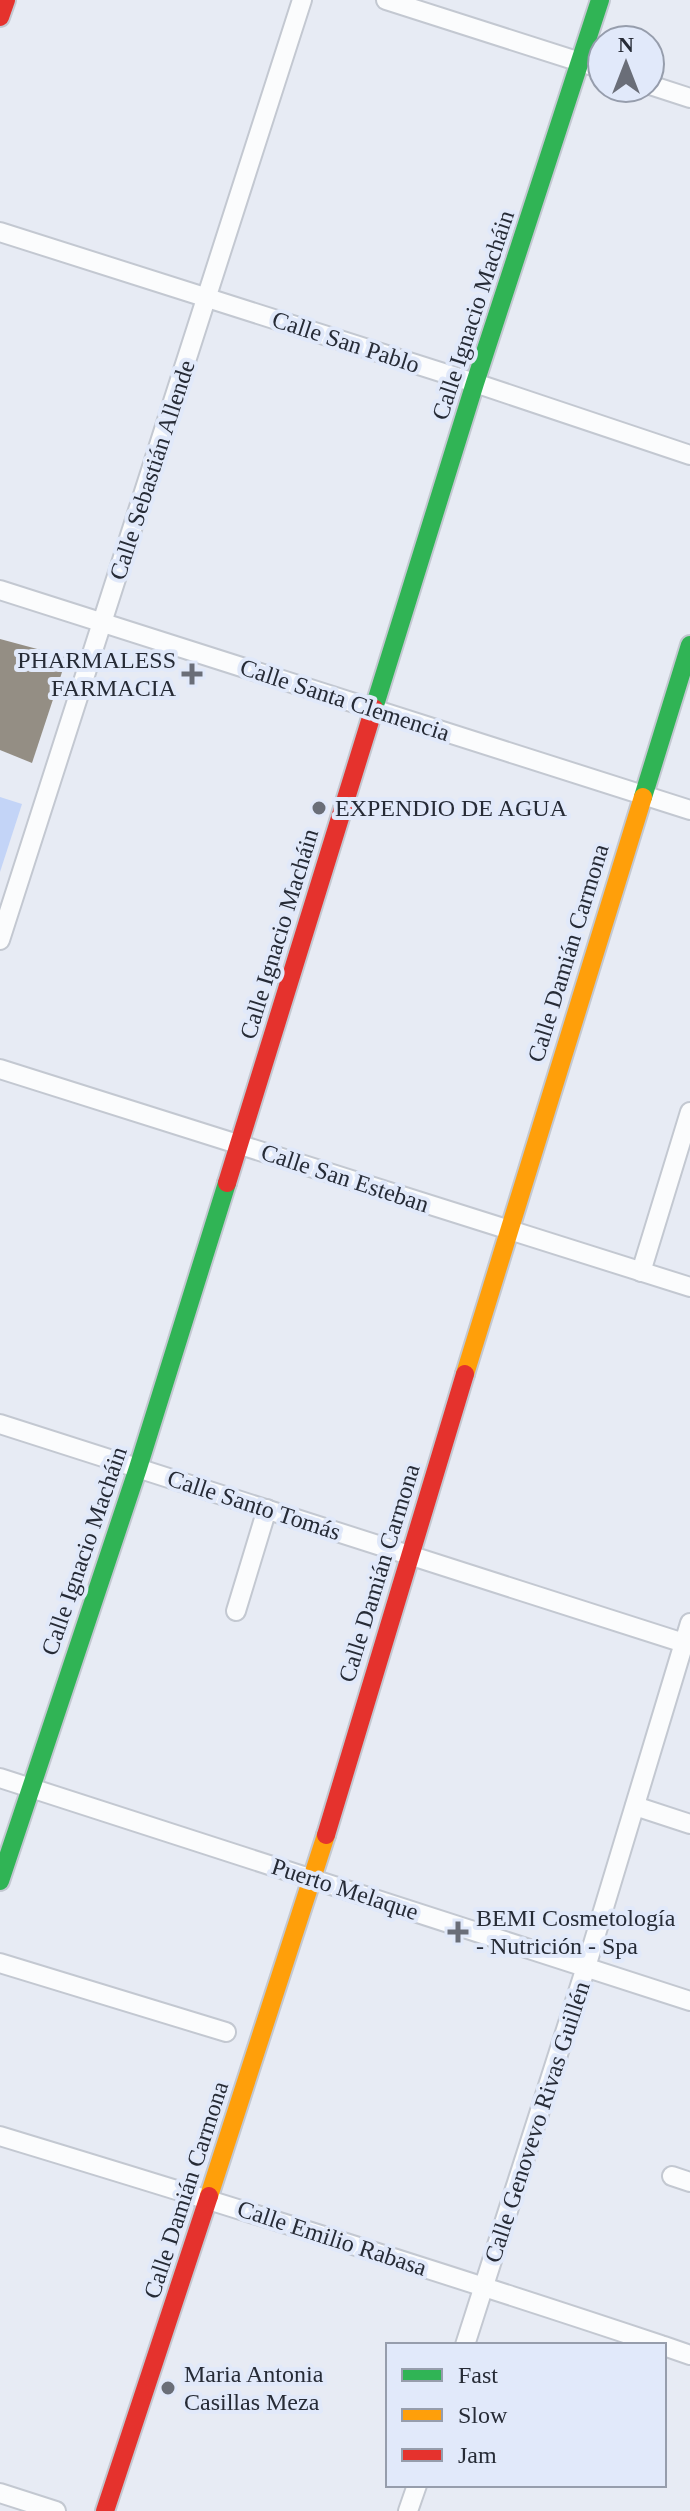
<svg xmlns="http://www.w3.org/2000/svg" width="690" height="2511" font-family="Georgia,serif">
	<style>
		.green { fill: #c3d4f7 }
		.building { fill: #948e84 }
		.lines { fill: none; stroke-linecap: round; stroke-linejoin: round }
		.street-casing { stroke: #c3c8d1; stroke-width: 22 }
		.fast-casing { stroke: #c3c8d1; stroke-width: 22 }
		.slow-casing { stroke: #c3c8d1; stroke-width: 22 }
		.jam-casing { stroke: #c3c8d1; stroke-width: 22 }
		.street { stroke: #fbfcfd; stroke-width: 18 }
		.fast { stroke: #30b455; stroke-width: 18 }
		.slow { stroke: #ff9f0a; stroke-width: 18 }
		.jam { stroke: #e5322d; stroke-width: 18 }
		.poi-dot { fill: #6a6e78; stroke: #e1e9fa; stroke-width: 3 }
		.labels { text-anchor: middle; stroke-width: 8; stroke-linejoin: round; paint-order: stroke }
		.street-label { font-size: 24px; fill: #262b36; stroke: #e1e9fa }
		.poi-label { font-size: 24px; fill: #262b36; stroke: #e1e9fa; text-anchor: start }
	</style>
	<rect width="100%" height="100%" fill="#e7ebf4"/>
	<!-- green -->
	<path class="green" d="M0,797L22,804L0,872Z"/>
	<!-- building -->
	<path class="building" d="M0,639L67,657L32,763L0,750Z"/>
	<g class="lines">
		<!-- street casing -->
		<g class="street-casing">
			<g id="street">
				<path d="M386,0L602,69"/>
				<path d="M650,85L690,98"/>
				<path d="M0,232L475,383L690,455"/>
				<path d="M0,590L690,810"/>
				<path d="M0,940L302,0"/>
				<path d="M0,1069L690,1287"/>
				<path d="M641,1272L690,1112"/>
				<path d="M0,1424L690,1645"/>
				<path d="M236,1611L267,1509"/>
				<path d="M0,1778L690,2001"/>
				<path d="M635,1806L690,1824"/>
				<path d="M0,1963L226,2032"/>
				<path d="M0,2136C221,2203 442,2272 661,2345"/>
				<path d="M672,2176L690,2182"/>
				<path d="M465,2345L586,1967L690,1623"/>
				<path d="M664,2346L690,2355"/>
				<path d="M0,2493L56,2511"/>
				<path d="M408,2511L417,2485"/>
			</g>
		</g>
		<!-- fast casing -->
		<g class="fast-casing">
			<g id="fast">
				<path d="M374,708L475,383L600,0"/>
				<path d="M643,797L690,645"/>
				<path d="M0,1881L138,1468L227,1183"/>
			</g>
		</g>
		<!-- slow casing -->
		<g class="slow-casing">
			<g id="slow">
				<path d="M465,1374L643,797"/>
				<path d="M209,2196L326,1835"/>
			</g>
		</g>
		<!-- jam casing -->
		<g class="jam-casing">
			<g id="jam">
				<path d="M0,17L6,0"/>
				<path d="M227,1183L374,708"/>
				<path d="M326,1835L465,1374"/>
				<path d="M105,2511L209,2196"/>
			</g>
		</g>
		<!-- street -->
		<use href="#street" class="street"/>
		<!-- fast -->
		<use href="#fast" class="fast"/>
		<!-- slow -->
		<use href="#slow" class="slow"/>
		<!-- jam -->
		<use href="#jam" class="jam"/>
	</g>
	<!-- markers -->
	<g class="poi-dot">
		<path d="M188 662h8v8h8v8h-8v8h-8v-8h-8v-8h8z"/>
		<circle cx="319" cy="808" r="8"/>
		<path d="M454 1920h8v8h8v8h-8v8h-8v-8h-8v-8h8z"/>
		<circle cx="168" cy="2388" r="8"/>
	</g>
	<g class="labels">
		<!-- street labels -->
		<g class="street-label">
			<text transform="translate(473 315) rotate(-72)" y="8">Calle Ignacio Macháin</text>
			<text transform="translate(346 342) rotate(18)" y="8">Calle San Pablo</text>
			<text transform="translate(152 470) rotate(-72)" y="8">Calle Sebastián Allende</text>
			<text transform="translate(345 700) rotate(18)" y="8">Calle Santa Clemencia</text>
			<text transform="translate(279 934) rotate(-73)" y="8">Calle Ignacio Macháin</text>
			<text transform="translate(568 953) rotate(-73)" y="8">Calle Damián Carmona</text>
			<text transform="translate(345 1178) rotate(18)" y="8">Calle San Esteban</text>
			<text transform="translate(254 1505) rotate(18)" y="8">Calle Santo Tomás</text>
			<text transform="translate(84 1551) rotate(-71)" y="8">Calle Ignacio Macháin</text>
			<text transform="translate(379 1573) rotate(-73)" y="8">Calle Damián Carmona</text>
			<text transform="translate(345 1889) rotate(18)" y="8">Puerto Melaque</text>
			<text transform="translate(537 2122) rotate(-72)" y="8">Calle Genovevo Rivas Guillén</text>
			<text transform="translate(186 2190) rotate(-72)" y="8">Calle Damián Carmona</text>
			<text transform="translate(332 2238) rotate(18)" y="8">Calle Emilio Rabasa</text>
		</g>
		<!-- poi labels -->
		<g class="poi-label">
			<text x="176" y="668" text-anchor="end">PHARMALESS<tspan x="176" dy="28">FARMACIA</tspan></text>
			<text x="335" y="816">EXPENDIO DE AGUA</text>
			<text x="476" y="1926">BEMI Cosmetología<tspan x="476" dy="28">- Nutrición - Spa</tspan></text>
			<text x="184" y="2382">Maria Antonia<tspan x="184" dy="28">Casillas Meza</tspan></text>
		</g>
	</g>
	<!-- legend -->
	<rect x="386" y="2343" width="280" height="144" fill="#e1e9fa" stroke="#969dac" stroke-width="2"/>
	<rect x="402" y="2369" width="40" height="12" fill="#30b455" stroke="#969dac" stroke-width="2"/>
	<text x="458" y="2383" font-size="24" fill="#262b36">Fast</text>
	<rect x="402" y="2409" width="40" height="12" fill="#ff9f0a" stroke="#969dac" stroke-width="2"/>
	<text x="458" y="2423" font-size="24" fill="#262b36">Slow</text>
	<rect x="402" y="2449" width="40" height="12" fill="#e5322d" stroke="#969dac" stroke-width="2"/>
	<text x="458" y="2463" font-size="24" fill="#262b36">Jam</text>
	<!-- north arrow -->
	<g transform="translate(626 64)"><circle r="38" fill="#e1e9fa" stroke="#969dac" stroke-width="2"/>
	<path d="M0-6L14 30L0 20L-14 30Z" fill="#6a6e78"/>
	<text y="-12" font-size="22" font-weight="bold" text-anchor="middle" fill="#262b36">N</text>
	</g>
</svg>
